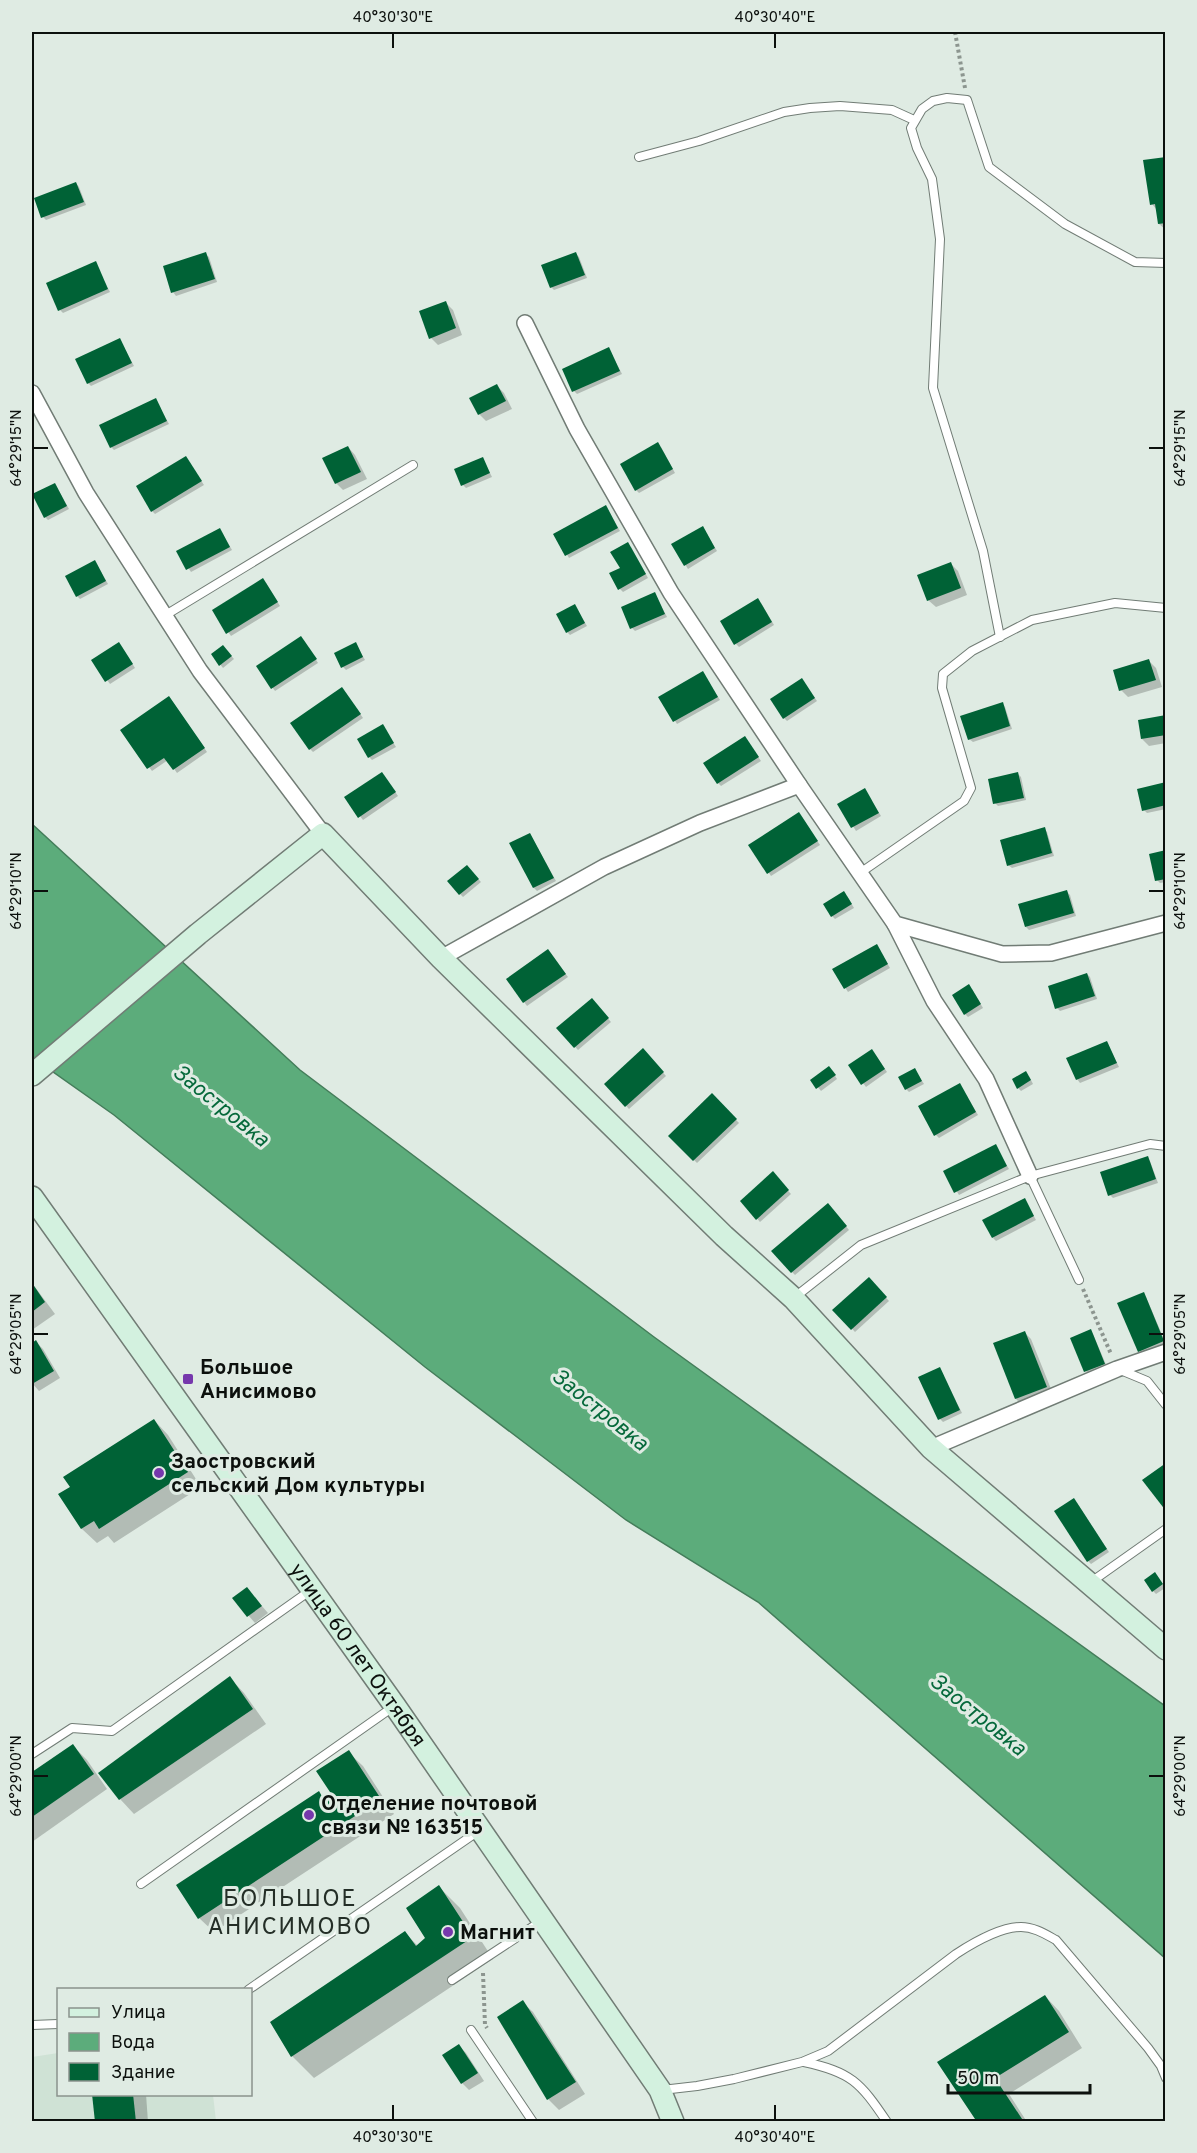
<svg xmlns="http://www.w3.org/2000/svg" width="1197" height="2153" font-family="Overpass,sans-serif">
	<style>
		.built { fill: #cfe2d5 }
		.water { fill: #5cac7b; stroke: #447d5a; stroke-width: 1.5 }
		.shadow { fill: #0003 }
		.building { fill: #006236 }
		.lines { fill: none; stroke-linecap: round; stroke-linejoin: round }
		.lane-casing { stroke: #717c75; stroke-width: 10 }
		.street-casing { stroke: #717c75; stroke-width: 18 }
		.secondary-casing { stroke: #717c75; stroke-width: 24 }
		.path { stroke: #8c958f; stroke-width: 4; stroke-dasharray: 3 3; stroke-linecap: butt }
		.lane { stroke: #fff; stroke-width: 8 }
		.street { stroke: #fff; stroke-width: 15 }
		.secondary { stroke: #d3f1df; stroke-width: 21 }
		.ticks { fill: none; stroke: #0c100d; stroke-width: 2 }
		.poi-dot { fill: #7637ac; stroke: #dfebe3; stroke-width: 2 }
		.labels { text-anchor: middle; stroke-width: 6; stroke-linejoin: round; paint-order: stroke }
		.poi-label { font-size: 21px; font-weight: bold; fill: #0c100d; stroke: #dfebe3; text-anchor: start }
		.street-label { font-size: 21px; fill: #0c100d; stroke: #dfebe3 }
		.water-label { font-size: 22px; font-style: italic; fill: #06693b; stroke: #dfebe3 }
		.quarter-label { font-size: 24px; letter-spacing: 1.5px; fill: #242e27; stroke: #dfebe3 }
		.neatline { fill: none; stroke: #0c100d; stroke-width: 2 }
		.ticks-label { font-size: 15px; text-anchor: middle; fill: #0c100d }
	</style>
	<rect width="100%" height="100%" fill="#dfebe3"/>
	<!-- built -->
	<path class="built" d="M58,2053V2094L213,2095L216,2121L32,2122V2057Z"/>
	<!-- water -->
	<path class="water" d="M32,824L300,1070L654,1337L1165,1706V1958L758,1602L626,1520L425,1367L114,1115L32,1057Z"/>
	<!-- shadow -->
	<g class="shadow">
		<path d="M1166,159V230L1159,224L1157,210L1152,204Z"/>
		<path d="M76,183L79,187L86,205L46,220L43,217Z"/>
		<path d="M205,254L209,257L217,282L176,296L173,292L164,267Z"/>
		<path d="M576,254L579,257L587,278L554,290L551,287Z"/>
		<path d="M95,263L110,292L63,313L60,310Z"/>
		<path d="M446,303L453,310L462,335L438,345L431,338Z"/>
		<path d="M120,340L134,366L91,386L88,383Z"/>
		<path d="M609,349L622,374L577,394L574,391Z"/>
		<path d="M497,386L504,393L512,409L486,421L479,414Z"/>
		<path d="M155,399L169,424L114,450L111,447Z"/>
		<path d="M348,447L355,455L367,479L343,490L336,483Z"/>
		<path d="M661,447L675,473L639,493L636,490Z"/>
		<path d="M186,458L204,485L155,514L152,511Z"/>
		<path d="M483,459L492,477L466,488L463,485Z"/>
		<path d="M55,484L69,509L48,520L45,517Z"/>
		<path d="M608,510L620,531L569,558L555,534Z"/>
		<path d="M705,531L717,551L688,569L673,545Z"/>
		<path d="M222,533L232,550L191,572L178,552Z"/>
		<path d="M631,547L648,578L623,592L620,589L622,569Z"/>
		<path d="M951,564L958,571L967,595L936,607L928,600Z"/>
		<path d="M97,565L108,584L80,599L77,596Z"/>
		<path d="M266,583L280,606L231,636L214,611Z"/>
		<path d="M655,594L667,617L635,631L632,628Z"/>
		<path d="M761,603L774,625L739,647L736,644Z"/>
		<path d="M575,606L587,626L570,635L567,632Z"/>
		<path d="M304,641L318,663L275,691L258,667Z"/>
		<path d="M356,644L365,660L346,670L343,667Z"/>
		<path d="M122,647L135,668L110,684L93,660Z"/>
		<path d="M226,650L234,659L223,668L213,655Z"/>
		<path d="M1149,661L1156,668L1162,687L1128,697L1121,690Z"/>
		<path d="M703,673L720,700L677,724L660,697Z"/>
		<path d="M804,683L817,701L787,721L784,718Z"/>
		<path d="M345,692L363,718L313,752L310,749Z"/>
		<path d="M172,701L207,752L177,773L168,760L152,771L122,730Z"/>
		<path d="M1002,704L1005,707L1012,729L973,742L969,739Z"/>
		<path d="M1166,717V743L1149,746L1142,739Z"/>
		<path d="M383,726L396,747L372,760L369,757Z"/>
		<path d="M745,738L761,761L721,786L718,783Z"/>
		<path d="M1018,774L1021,777L1026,800L998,806L995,803Z"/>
		<path d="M385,777L398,796L363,820L346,798Z"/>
		<path d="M1166,783V809L1147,813L1144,810Z"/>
		<path d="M865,790L881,816L856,831L839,804Z"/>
		<path d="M802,817L820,845L771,876L751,846Z"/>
		<path d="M1044,829L1047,832L1054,856L1012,868L1008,865Z"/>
		<path d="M530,834L556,881L537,891L534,888Z"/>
		<path d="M1166,851V882L1160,883L1157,880Z"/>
		<path d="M467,867L481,882L463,897L460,894Z"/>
		<path d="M1067,892L1070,895L1076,916L1029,930L1026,927Z"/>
		<path d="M847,896L854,908L835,919L832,916Z"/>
		<path d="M879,949L890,968L848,992L834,970Z"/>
		<path d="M551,954L568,977L527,1006L508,979Z"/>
		<path d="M1087,974L1090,977L1097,999L1060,1011L1057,1008Z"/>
		<path d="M972,989L983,1008L968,1017L965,1014Z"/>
		<path d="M592,1000L611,1022L578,1050L559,1029Z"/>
		<path d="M1107,1043L1119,1067L1080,1083L1077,1079Z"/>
		<path d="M643,1050L666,1076L629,1109L606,1084Z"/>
		<path d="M875,1054L887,1072L866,1087L850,1066Z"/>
		<path d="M915,1070L924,1084L909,1092L906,1089Z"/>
		<path d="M832,1071L837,1079L821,1091L812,1080Z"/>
		<path d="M1029,1076L1033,1084L1021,1091L1018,1088Z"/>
		<path d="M962,1088L978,1115L939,1138L936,1135Z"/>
		<path d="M712,1095L739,1123L697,1163L670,1136Z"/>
		<path d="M995,1146L1009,1169L959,1195L945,1172Z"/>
		<path d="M1147,1158L1150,1161L1158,1183L1113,1198L1110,1195Z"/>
		<path d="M773,1174L791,1194L760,1222L742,1201Z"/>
		<path d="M1025,1200L1036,1220L996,1241L993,1238Z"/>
		<path d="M831,1208L849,1230L795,1275L792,1272Z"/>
		<path d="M869,1279L889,1301L855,1332L835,1310Z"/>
		<path d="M32,1283L55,1314L32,1330Z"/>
		<path d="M1143,1293L1146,1297L1166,1344L1142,1354L1139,1351Z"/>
		<path d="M1090,1331L1093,1334L1107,1367L1089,1375L1086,1371L1072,1338Z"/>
		<path d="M1024,1332L1031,1339L1053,1394L1023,1406L1016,1399Z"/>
		<path d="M36,1342L43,1349L60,1378L39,1391L32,1383V1344Z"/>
		<path d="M940,1369L962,1413L943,1422L940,1419Z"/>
		<path d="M154,1420L168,1435L201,1487L114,1543L108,1536L97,1543L82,1529L60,1495Z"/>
		<path d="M1077,1503L1109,1552L1091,1564L1088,1561Z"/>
		<path d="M1158,1577L1165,1588L1156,1594L1153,1591Z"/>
		<path d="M247,1589L268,1613L255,1623L234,1599Z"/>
		<path d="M230,1678L244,1693L266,1724L134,1814L120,1799Z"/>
		<path d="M73,1746L87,1760L107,1789L32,1842V1774Z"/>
		<path d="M348,1752L363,1766L394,1814L214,1932L199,1918L319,1793L326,1801L334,1795Z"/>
		<path d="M439,1887L460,1908L493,1959L314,2078L292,2056L272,2022L405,1933L418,1946L427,1938Z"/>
		<path d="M1045,1996L1059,2011L1082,2048L1009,2094L1027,2122H979L939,2062Z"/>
		<path d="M522,2002L533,2012L585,2094L559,2110L548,2099L499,2017Z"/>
		<path d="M459,2046L466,2053L484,2081L469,2090L462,2083Z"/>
		<path d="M93,2094H146L148,2122H96Z"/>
	</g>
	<!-- building -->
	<g class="building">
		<path d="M1166,157V223L1158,224L1155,204L1150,205L1143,160Z"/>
		<path d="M76,182L84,202L41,218L34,198Z"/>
		<path d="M206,252L215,279L171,293L163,266Z"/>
		<path d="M576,252L585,275L550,288L541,265Z"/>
		<path d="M96,261L108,289L58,311L46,283Z"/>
		<path d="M446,301L456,328L429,339L419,311Z"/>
		<path d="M120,338L132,363L87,384L75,359Z"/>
		<path d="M609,347L620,371L572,392L562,369Z"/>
		<path d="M497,384L506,401L478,415L469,398Z"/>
		<path d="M156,398L167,421L110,448L99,425Z"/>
		<path d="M658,442L673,469L635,491L620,464Z"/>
		<path d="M348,446L361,472L335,484L322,458Z"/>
		<path d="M186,456L202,481L151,512L136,486Z"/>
		<path d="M483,457L490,473L461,486L454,469Z"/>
		<path d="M55,483L67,506L44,518L32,494Z"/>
		<path d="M606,505L618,528L565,556L553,534Z"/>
		<path d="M703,526L715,548L684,566L671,544Z"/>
		<path d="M220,528L230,547L186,570L176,551Z"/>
		<path d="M628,542L646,574L618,590L609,573L620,568L610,552Z"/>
		<path d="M95,560L106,581L76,597L65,576Z"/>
		<path d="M951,562L961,588L927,601L917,575Z"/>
		<path d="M263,578L278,602L226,634L212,610Z"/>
		<path d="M655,592L665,614L630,629L621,607Z"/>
		<path d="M758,598L772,622L734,645L720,621Z"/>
		<path d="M575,604L585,623L566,633L556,614Z"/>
		<path d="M301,636L317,659L271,689L256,666Z"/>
		<path d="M119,642L133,664L105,682L91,660Z"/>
		<path d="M356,642L363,657L341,668L334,653Z"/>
		<path d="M223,645L232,656L219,666L211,654Z"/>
		<path d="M1149,659L1156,680L1119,691L1113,670Z"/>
		<path d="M703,671L718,697L673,722L658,697Z"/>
		<path d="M802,678L815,698L783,719L770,699Z"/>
		<path d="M342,687L361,714L309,750L290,723Z"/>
		<path d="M169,696L205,748L173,770L164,758L147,769L120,730Z"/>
		<path d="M1003,702L1010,726L968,740L960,716Z"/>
		<path d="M1166,715V735L1141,739L1138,720Z"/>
		<path d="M383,724L394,743L368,758L357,739Z"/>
		<path d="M745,736L759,757L717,784L703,763Z"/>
		<path d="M382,772L396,792L358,818L344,797Z"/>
		<path d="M1018,772L1024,798L993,804L988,779Z"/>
		<path d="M1166,782V805L1142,811L1137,789Z"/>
		<path d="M865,788L879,813L851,828L837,804Z"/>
		<path d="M799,812L818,841L767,874L748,845Z"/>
		<path d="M1045,827L1052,853L1007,866L1000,840Z"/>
		<path d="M530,833L554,878L533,888L509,843Z"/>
		<path d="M1166,850V879L1155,881L1149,854Z"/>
		<path d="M467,865L479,879L459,895L447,881Z"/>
		<path d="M1067,890L1074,913L1025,927L1018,904Z"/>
		<path d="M844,891L852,904L831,917L823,904Z"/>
		<path d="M877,944L888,964L844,989L832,969Z"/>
		<path d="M548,949L566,974L523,1003L506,979Z"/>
		<path d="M1087,973L1095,996L1055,1009L1048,986Z"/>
		<path d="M969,984L981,1004L964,1015L952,995Z"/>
		<path d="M592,998L609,1018L574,1048L556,1028Z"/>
		<path d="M1107,1041L1117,1063L1076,1080L1066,1058Z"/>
		<path d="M643,1048L664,1072L625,1107L604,1084Z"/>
		<path d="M872,1049L885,1069L861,1085L848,1065Z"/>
		<path d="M829,1066L836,1075L816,1089L810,1080Z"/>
		<path d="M915,1068L922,1081L905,1090L898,1077Z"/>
		<path d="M1026,1071L1031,1080L1017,1089L1012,1079Z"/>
		<path d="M960,1083L976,1112L934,1136L918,1106Z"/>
		<path d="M712,1093L737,1119L693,1161L668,1136Z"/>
		<path d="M996,1144L1007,1166L954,1193L943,1171Z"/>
		<path d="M1148,1156L1156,1179L1108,1196L1100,1172Z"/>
		<path d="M773,1171L789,1190L756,1220L740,1201Z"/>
		<path d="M1025,1198L1034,1216L992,1238L982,1220Z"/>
		<path d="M828,1203L847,1226L791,1273L771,1251Z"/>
		<path d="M869,1277L887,1297L851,1330L832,1310Z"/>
		<path d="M32,1283L45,1302L32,1312Z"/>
		<path d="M1144,1292L1164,1341L1138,1352L1117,1303Z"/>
		<path d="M1091,1329L1105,1364L1084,1372L1070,1338Z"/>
		<path d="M1025,1331L1047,1387L1015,1399L993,1343Z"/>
		<path d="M36,1340L54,1371L32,1384V1343Z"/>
		<path d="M940,1367L960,1410L938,1420L918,1377Z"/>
		<path d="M154,1419L188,1472L99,1529L94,1521L81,1529L58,1494L70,1487L63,1477Z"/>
		<path d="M1166,1463V1511L1142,1480Z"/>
		<path d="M1074,1498L1107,1549L1087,1562L1054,1511Z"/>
		<path d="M1155,1572L1163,1584L1152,1592L1144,1580Z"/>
		<path d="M247,1587L262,1606L247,1617L232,1598Z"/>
		<path d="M230,1676L253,1709L119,1800L98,1773Z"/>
		<path d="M73,1744L94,1774L32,1817V1772Z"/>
		<path d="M349,1750L381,1799L198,1919L176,1885L319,1791L324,1800L332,1795L316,1771Z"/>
		<path d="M439,1885L473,1937L291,2057L270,2022L405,1931L416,1946L425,1938L406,1908Z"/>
		<path d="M1045,1995L1069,2032L995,2078L1024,2122H977L937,2062Z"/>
		<path d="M523,2000L576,2082L547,2100L497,2017Z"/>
		<path d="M459,2044L478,2073L461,2084L442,2055Z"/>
		<path d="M92,2094H133L136,2122H95Z"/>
	</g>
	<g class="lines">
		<!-- lane casing -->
		<g class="lane-casing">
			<g id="lane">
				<path d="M639,157L699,141L784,112L810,108L840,106L892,110L914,120"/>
				<path d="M164,616L413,465"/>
				<path d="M1000,637L983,551L933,388L940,239L932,179L917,148L911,128L922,109L933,101L947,98L967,100L989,167L1065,224L1135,262L1166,263"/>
				<path d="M860,873L964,801L971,788L942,688L943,674L972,651L1032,620L1115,603L1166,608"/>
				<path d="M1030,1176L1079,1280"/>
				<path d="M795,1297L861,1245L1030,1176L1150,1144L1166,1146"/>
				<path d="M1118,1369L1147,1381L1166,1405"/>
				<path d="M1091,1582L1166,1529"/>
				<path d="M32,1754L72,1728L112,1731L311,1590"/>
				<path d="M141,1884L393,1707"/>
				<path d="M452,1980L540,1922"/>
				<path d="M248,1990L480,1830"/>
				<path d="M32,2025L58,2024"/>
				<path d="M471,2030L533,2122"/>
				<path d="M804,2062C851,2072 860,2082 887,2122"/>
				<path d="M662,2090L697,2086L734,2079L802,2062L828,2051L956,1954C973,1943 1000,1927 1021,1927C1034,1927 1045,1934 1056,1940L1148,2048L1161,2066L1166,2078"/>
			</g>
		</g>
		<!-- street casing -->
		<g class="street-casing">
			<g id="street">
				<path d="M525,323L577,429L671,593L799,785"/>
				<path d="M32,393L86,493L200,671L323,834"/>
				<path d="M895,924L934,1001L986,1079L1030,1176"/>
				<path d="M441,958L604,867L700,823L799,785L895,924L1002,954L1051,953L1166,923"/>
				<path d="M931,1448L1117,1369L1166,1352"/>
			</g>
		</g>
		<!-- secondary casing -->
		<g class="secondary-casing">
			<g id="secondary">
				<path d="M32,1075L198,934L323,834L441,958L724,1236L793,1298L931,1448L1166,1649"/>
				<path id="s1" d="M32,1197C152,1367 275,1536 395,1706C484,1834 571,1963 660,2090L673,2122"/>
			</g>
		</g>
		<!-- path -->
		<g class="path">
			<path d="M955,32L965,88"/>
			<path d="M1083,1289L1111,1354"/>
			<path d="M483,1973L485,2025L487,2028"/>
		</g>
		<!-- lane -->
		<use href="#lane" class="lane"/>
		<!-- street -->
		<use href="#street" class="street"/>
		<!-- secondary -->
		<use href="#secondary" class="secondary"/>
	</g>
	<!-- ticks -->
	<path class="ticks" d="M393,33V48M775,33V48M33,448H48M1149,448H1164M33,891H48M1149,891H1164M33,1334H48M1149,1334H1164M33,1776H48M1149,1776H1164M393,2105V2120M775,2105V2120"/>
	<!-- markers -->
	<g class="poi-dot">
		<rect x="182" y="1373" width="12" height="12" rx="3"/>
		<circle cx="159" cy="1473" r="6"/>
		<circle cx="309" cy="1815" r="6"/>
		<circle cx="448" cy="1932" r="6"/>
	</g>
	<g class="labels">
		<!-- poi labels -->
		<g class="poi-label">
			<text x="200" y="1374">Большое<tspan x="200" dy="24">Анисимово</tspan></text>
			<text x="171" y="1468">Заостровский<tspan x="171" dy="24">сельский Дом культуры</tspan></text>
			<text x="321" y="1810">Отделение почтовой<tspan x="321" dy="24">связи № 163515</tspan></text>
			<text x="460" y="1939">Магнит</text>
		</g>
		<!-- street labels -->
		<g class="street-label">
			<text dy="7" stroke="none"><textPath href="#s1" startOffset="562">улица 60 лет Октября</textPath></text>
		</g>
		<!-- water labels -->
		<g class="water-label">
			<text transform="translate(222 1105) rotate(39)" y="8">Заостровка</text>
			<text transform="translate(601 1409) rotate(39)" y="8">Заостровка</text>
			<text transform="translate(979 1714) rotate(39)" y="8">Заостровка</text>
		</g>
		<!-- quarter labels -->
		<g class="quarter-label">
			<text x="290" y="1906">БОЛЬШОЕ<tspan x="290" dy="28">АНИСИМОВО</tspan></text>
		</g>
	</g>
	<!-- border -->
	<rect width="1197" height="2153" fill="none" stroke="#dfebe3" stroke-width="66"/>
	<!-- legend -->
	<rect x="57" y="1988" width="195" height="108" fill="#dfebe3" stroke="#8b938d" stroke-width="1.5"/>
	<rect x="69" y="2008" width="30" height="9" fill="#d3f1df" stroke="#8b938d" stroke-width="1.5"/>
	<text x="111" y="2018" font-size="18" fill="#0c100d">Улица</text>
	<rect x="69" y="2033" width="30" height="18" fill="#5cac7b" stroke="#8b938d" stroke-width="1.5"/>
	<text x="111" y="2048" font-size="18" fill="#0c100d">Вода</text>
	<rect x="69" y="2063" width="30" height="18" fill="#006236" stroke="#8b938d" stroke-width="1.5"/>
	<text x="111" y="2078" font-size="18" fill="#0c100d">Здание</text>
	<!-- scale -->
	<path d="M948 2084v9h142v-9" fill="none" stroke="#0c100d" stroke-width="3"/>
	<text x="957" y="2084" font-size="18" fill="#0c100d" stroke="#dfebe3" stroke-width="4.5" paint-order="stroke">50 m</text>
	<rect x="33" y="33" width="1131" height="2087" class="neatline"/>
	<g class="ticks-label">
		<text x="393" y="22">40°30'30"E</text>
		<text x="775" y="22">40°30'40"E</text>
		<text transform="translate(16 448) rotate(-90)" y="5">64°29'15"N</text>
		<text transform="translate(1180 448) rotate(-90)" y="5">64°29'15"N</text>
		<text transform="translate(16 891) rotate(-90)" y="5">64°29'10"N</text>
		<text transform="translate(1180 891) rotate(-90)" y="5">64°29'10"N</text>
		<text transform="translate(16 1334) rotate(-90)" y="5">64°29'05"N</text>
		<text transform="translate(1180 1334) rotate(-90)" y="5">64°29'05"N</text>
		<text transform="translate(16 1776) rotate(-90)" y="5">64°29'00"N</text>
		<text transform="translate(1180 1776) rotate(-90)" y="5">64°29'00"N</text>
		<text x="393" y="2142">40°30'30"E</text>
		<text x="775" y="2142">40°30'40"E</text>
	</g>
</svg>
